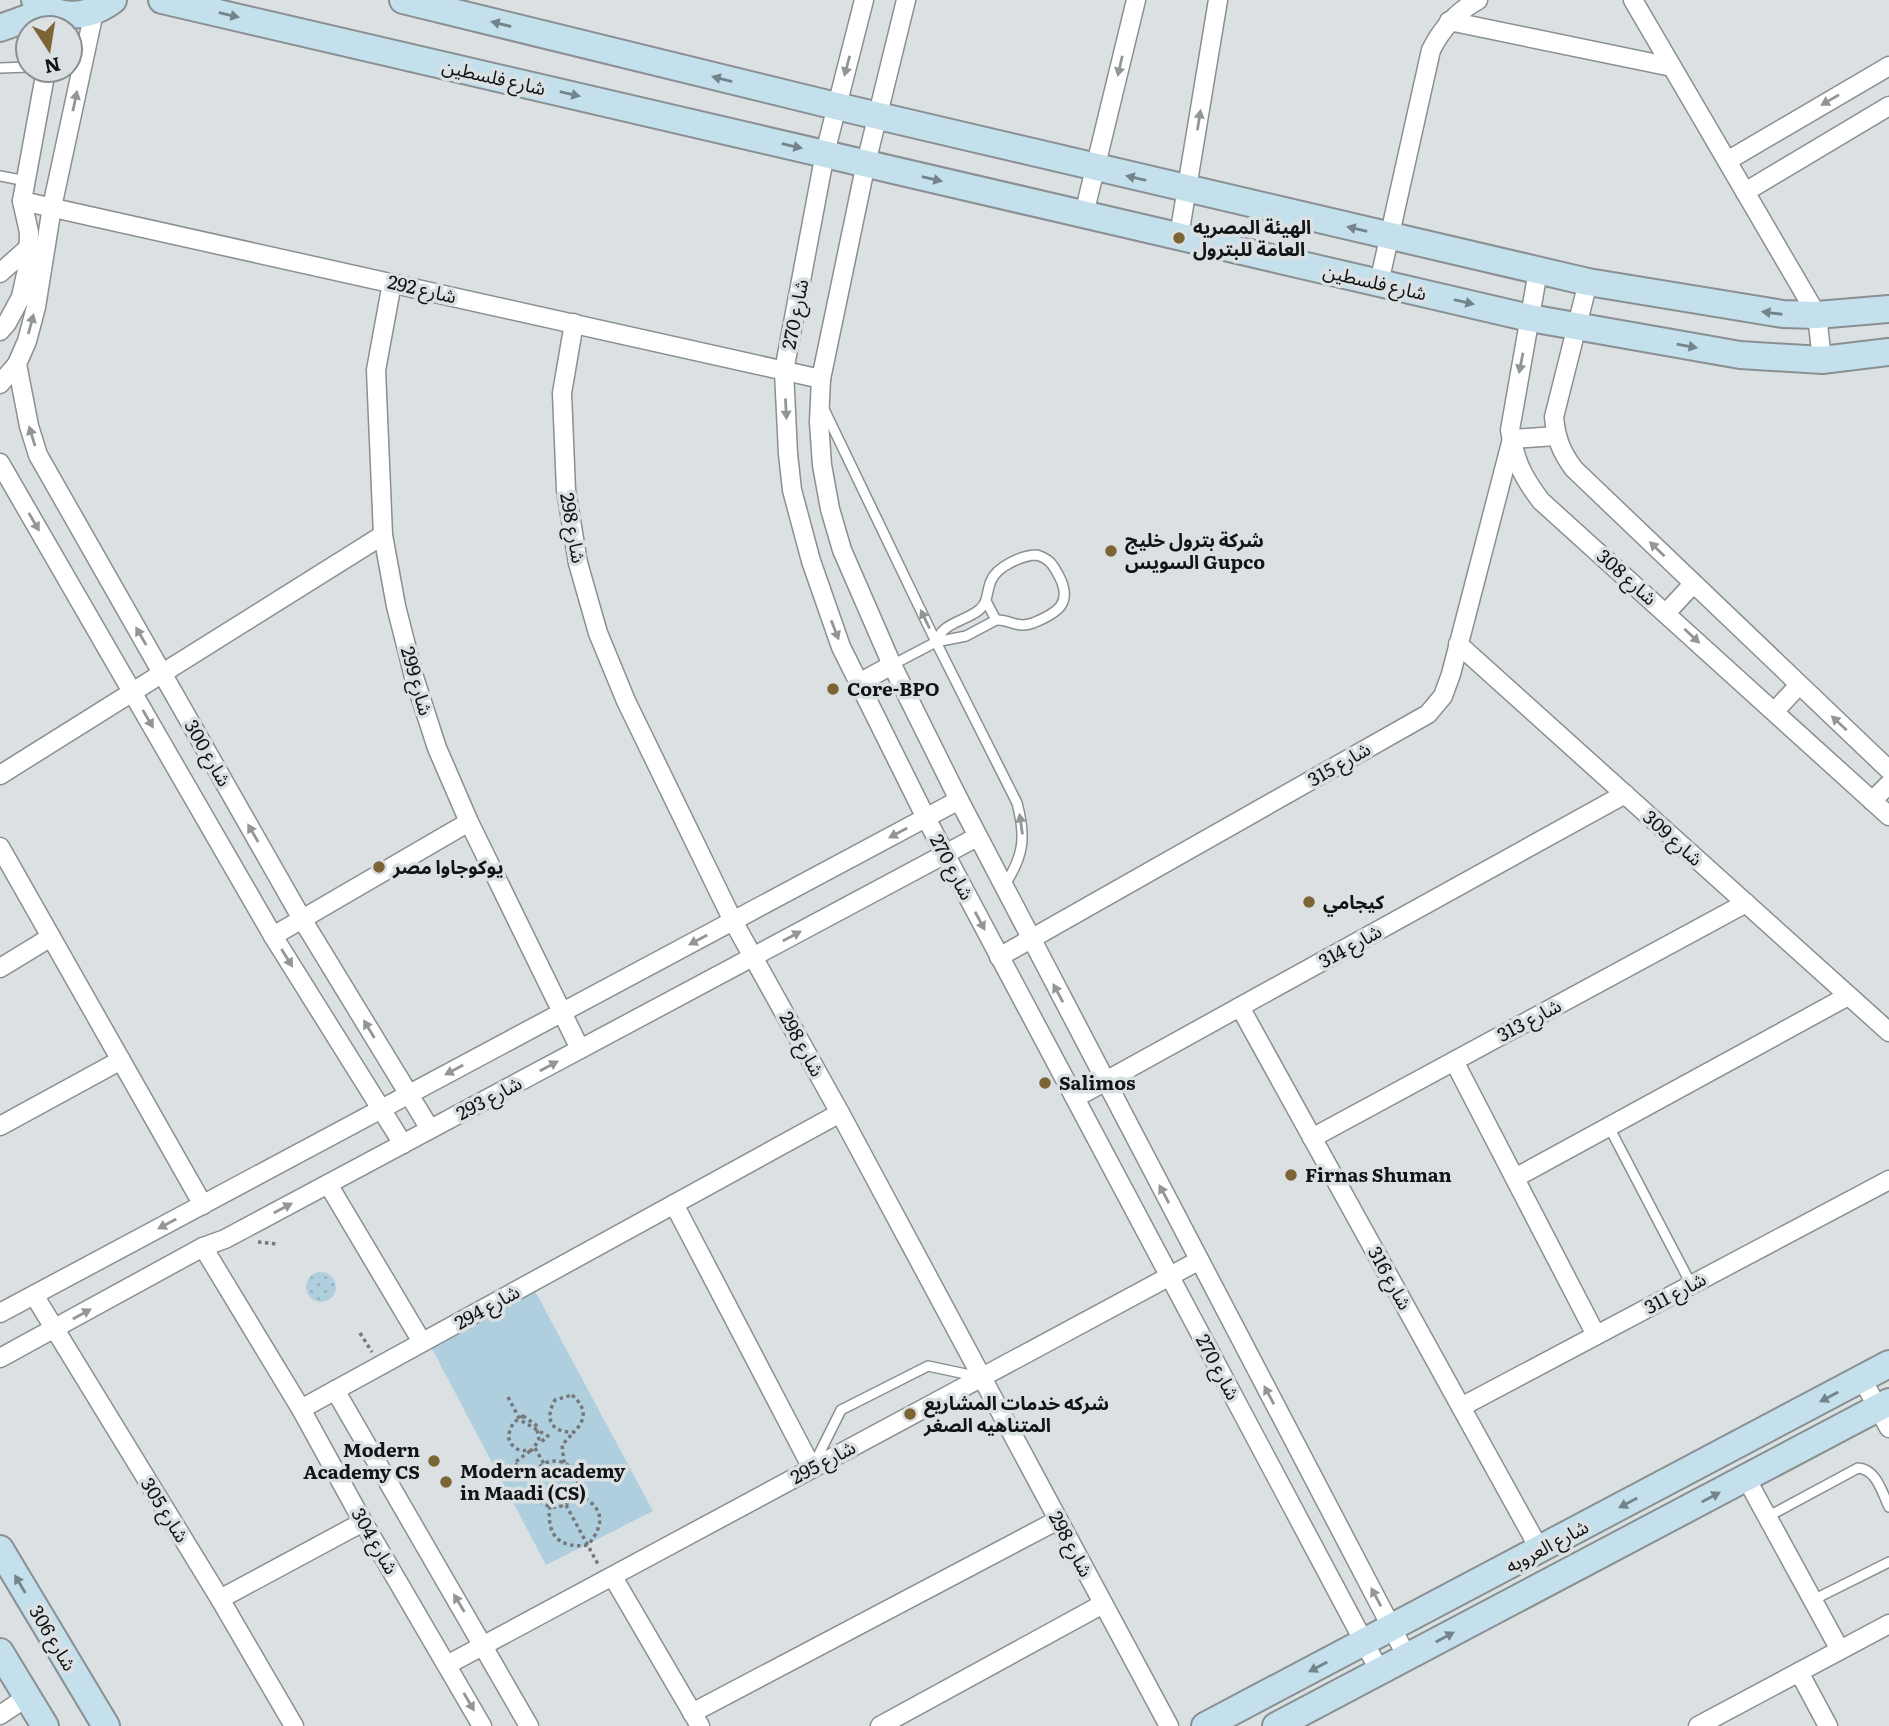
<svg xmlns="http://www.w3.org/2000/svg" width="1889" height="1726" font-family="Literata,'Noto Sans Arabic',serif">
	<style>
		.grass { fill: #b0cfde }
		.garden { fill: url(#garden-dots) }
		.lines { fill: none; stroke-linecap: round; stroke-linejoin: round }
		.lane-casing { stroke: #8a8f91; stroke-width: 12 }
		.street-casing { stroke: #8a8f91; stroke-width: 21 }
		.secondary-casing { stroke: #8a8f91; stroke-width: 30 }
		.path { stroke: #75787a; stroke-width: 3.5; stroke-dasharray: 3.5 3.5; stroke-linecap: butt }
		.lane { stroke: #fff; stroke-width: 9 }
		.street { stroke: #fff; stroke-width: 18 }
		.secondary { stroke: #c3e0ec; stroke-width: 26 }
		.oneway { fill: #73848b }
		.oneway2 { fill: #949595 }
		.poi-dot { fill: #7c6435; stroke: #dbe0e3; stroke-width: 2.5 }
		.labels { text-anchor: middle; stroke-width: 7; stroke-linejoin: round; paint-order: stroke }
		.street-label { font-size: 19px; fill: #111314; stroke: #dbe0e3 }
		.poi-label { font-size: 19px; font-weight: bold; fill: #111314; stroke: #dbe0e3; text-anchor: start }
	</style>
	<defs>
		<pattern id="garden-dots" width="8" height="8" patternUnits="userSpaceOnUse" patternTransform="scale(1.75)"><rect width="8" height="8" fill="#b0cfde"/><path d="M2 2h.1M6 6h.1" fill="none" stroke="#96b1be" stroke-width="1.8" stroke-linecap="round"/></pattern>
	</defs>
	<rect width="100%" height="100%" fill="#dbe0e3"/>
	<!-- grass -->
	<path class="grass" d="M535,1291L653,1511L546,1565L431,1347Z"/>
	<!-- garden -->
	<circle class="garden" cx="321" cy="1287" r="15"/>
	<g class="lines">
		<!-- lane casing -->
		<g class="lane-casing">
			<g id="lane">
				<path d="M0,68L28,67"/>
				<path d="M0,176L26,181"/>
				<path d="M823,407L936,642L1017,803C1026,837 1024,856 1004,886"/>
				<path d="M1037,555C1050,559 1053,565 1059,576C1073,603 1058,613 1033,623C1016,629 1010,619 996,620L966,636L936,642C943,622 964,622 979,610C989,602 986,592 991,581C996,567 1022,555 1037,555Z"/>
				<path d="M986,601L996,620"/>
				<path d="M892,665L936,642"/>
				<path d="M1609,1127L1691,1284"/>
				<path d="M813,1466L841,1410L928,1366L980,1377"/>
				<path d="M1767,1517L1858,1468C1876,1469 1882,1492 1889,1507"/>
				<path d="M1813,1600L1889,1562"/>
			</g>
		</g>
		<!-- street casing -->
		<g class="street-casing">
			<g id="street">
				<path d="M864,0L825,153L784,371L788,454L792,490L811,561L841,647L926,818L1379,1670"/>
				<path d="M906,0L866,163L821,379L819,422L822,465L830,509L842,550L892,665L959,800L1407,1657"/>
				<path d="M1633,0L1817,315L1822,360"/>
				<path d="M1449,21L1672,67"/>
				<path d="M1727,161L1889,66"/>
				<path d="M1745,192L1889,106"/>
				<path d="M22,201L821,379"/>
				<path d="M1084,214L1136,0"/>
				<path d="M1179,236L1218,0"/>
				<path d="M1538,271L1510,430C1515,461 1522,476 1541,501L1889,816"/>
				<path d="M0,273L28,248"/>
				<path d="M1588,282L1554,417C1556,438 1561,452 1574,469L1889,770"/>
				<path d="M392,283L376,370L383,535L396,606L414,677L437,748L469,822L580,1049"/>
				<path d="M1379,283L1431,50C1442,28 1456,12 1478,0"/>
				<path d="M574,323L562,393L566,490L578,563L598,633L626,701L733,921L840,1113L1169,1726"/>
				<path d="M0,331L7,323L21,297L28,265L29,232L22,201L46,70"/>
				<path d="M17,364L29,426L38,455L302,919L430,1129"/>
				<path d="M0,384L17,364L27,341L36,307L52,207L94,12"/>
				<path d="M0,463L273,936L403,1144"/>
				<path d="M1667,612L1693,584"/>
				<path d="M1458,644L1889,1032"/>
				<path d="M859,683L892,665"/>
				<path d="M1775,711L1799,685"/>
				<path d="M0,775L383,535"/>
				<path d="M1872,801L1889,784"/>
				<path d="M0,847L203,1205"/>
				<path d="M273,936L469,822"/>
				<path d="M999,957L1428,714L1443,696L1451,674L1512,439L1556,436"/>
				<path d="M0,968L51,937"/>
				<path d="M1240,1007L1540,1550"/>
				<path d="M1454,1061L1596,1335"/>
				<path d="M1075,1098L1625,794"/>
				<path d="M0,1126L121,1060"/>
				<path d="M1312,1138L1746,903"/>
				<path d="M1515,1178L1848,996"/>
				<path d="M328,1184L422,1342"/>
				<path d="M674,1204L812,1468"/>
				<path d="M203,1247L301,1409L363,1522L482,1726"/>
				<path d="M34,1295L220,1599L294,1726"/>
				<path d="M0,1313L959,800"/>
				<path d="M0,1358L203,1247L225,1239L977,837"/>
				<path d="M1862,1379L1889,1428"/>
				<path d="M335,1390L529,1726"/>
				<path d="M1461,1407L1889,1180"/>
				<path d="M301,1409L840,1113"/>
				<path d="M1746,1478L1840,1650"/>
				<path d="M613,1577L700,1726"/>
				<path d="M220,1599L363,1522"/>
				<path d="M447,1665L1198,1261"/>
				<path d="M1799,1672L1828,1726"/>
				<path d="M692,1713L1058,1520"/>
				<path d="M0,1715L27,1697"/>
				<path d="M880,1726L1103,1604"/>
				<path d="M1698,1726L1889,1624"/>
			</g>
		</g>
		<!-- secondary casing -->
		<g class="secondary-casing">
			<g id="secondary">
				<path d="M35,0C58,21 89,18 113,0"/>
				<path d="M162,0L1530,318L1740,355L1822,360L1889,352"/>
				<path d="M403,0L836,106L1588,282L1783,314L1817,315L1889,309"/>
				<path d="M0,28L50,10"/>
				<path d="M0,1549L106,1726"/>
				<path d="M0,1652L45,1726"/>
				<path d="M1205,1726L1889,1364"/>
				<path d="M1276,1726L1889,1402"/>
			</g>
		</g>
		<!-- path -->
		<g class="path">
			<path d="M258,1242L277,1244"/>
			<path d="M360,1333L372,1352"/>
			<path d="M572,1395C586,1407 587,1419 574,1432C551,1433 544,1419 555,1400Z"/>
			<path d="M508,1397L520,1420L548,1436L540,1443"/>
			<path d="M523,1416L536,1425L539,1440L532,1450C518,1452 512,1449 508,1436L513,1423Z"/>
			<path d="M535,1448L544,1464"/>
			<path d="M530,1451L514,1463L533,1479"/>
			<circle cx="555" cy="1484" r="23"/>
			<path d="M564,1463L562,1445L574,1432"/>
			<path d="M566,1505L599,1566"/>
			<path d="M550,1506C546,1535 559,1549 588,1545C607,1522 603,1506 576,1493"/>
		</g>
		<!-- lane -->
		<use href="#lane" class="lane"/>
		<!-- street -->
		<use href="#street" class="street"/>
		<!-- secondary -->
		<use href="#secondary" class="secondary"/>
	</g>
	<!-- one-way arrows -->
	<defs><path id="oneway-solid" d="M-6-.8H1V-3.2L6.5 0L1 3.2V.8H-6Z" transform="scale(1.75)"/></defs>
	<g class="oneway">
		<use href="#oneway-solid" transform="translate(229 15) rotate(13)"/>
		<use href="#oneway-solid" transform="translate(501 24) rotate(-166)"/>
		<use href="#oneway-solid" transform="translate(722 79) rotate(-166)"/>
		<use href="#oneway-solid" transform="translate(570 94) rotate(13)"/>
		<use href="#oneway-solid" transform="translate(792 146) rotate(13)"/>
		<use href="#oneway-solid" transform="translate(1136 178) rotate(-167)"/>
		<use href="#oneway-solid" transform="translate(932 179) rotate(13)"/>
		<use href="#oneway-solid" transform="translate(1357 229) rotate(-167)"/>
		<use href="#oneway-solid" transform="translate(1464 302) rotate(13)"/>
		<use href="#oneway-solid" transform="translate(1772 313) rotate(-173)"/>
		<use href="#oneway-solid" transform="translate(1687 346) rotate(10)"/>
		<use href="#oneway-solid" transform="translate(1829 1397) rotate(152)"/>
		<use href="#oneway-solid" transform="translate(1711 1497) rotate(-28)"/>
		<use href="#oneway-solid" transform="translate(1628 1503) rotate(152)"/>
		<use href="#oneway-solid" transform="translate(20 1584) rotate(-121)"/>
		<use href="#oneway-solid" transform="translate(1445 1637) rotate(-28)"/>
		<use href="#oneway-solid" transform="translate(1318 1667) rotate(152)"/>
	</g>
	<g class="oneway2">
		<use href="#oneway-solid" transform="translate(847 66) rotate(105)"/>
		<use href="#oneway-solid" transform="translate(1120 66) rotate(103)"/>
		<use href="#oneway-solid" transform="translate(1830 100) rotate(150)"/>
		<use href="#oneway-solid" transform="translate(75 101) rotate(-78)"/>
		<use href="#oneway-solid" transform="translate(1199 120) rotate(-81)"/>
		<use href="#oneway-solid" transform="translate(31 324) rotate(-75)"/>
		<use href="#oneway-solid" transform="translate(1521 363) rotate(101)"/>
		<use href="#oneway-solid" transform="translate(786 409) rotate(87)"/>
		<use href="#oneway-solid" transform="translate(32 436) rotate(-107)"/>
		<use href="#oneway-solid" transform="translate(34 522) rotate(60)"/>
		<use href="#oneway-solid" transform="translate(1657 549) rotate(-136)"/>
		<use href="#oneway-solid" transform="translate(925 619) rotate(-116)"/>
		<use href="#oneway-solid" transform="translate(835 630) rotate(69)"/>
		<use href="#oneway-solid" transform="translate(141 636) rotate(-120)"/>
		<use href="#oneway-solid" transform="translate(1692 636) rotate(43)"/>
		<use href="#oneway-solid" transform="translate(148 719) rotate(60)"/>
		<use href="#oneway-solid" transform="translate(1839 723) rotate(-137)"/>
		<use href="#oneway-solid" transform="translate(1021 824) rotate(-98)"/>
		<use href="#oneway-solid" transform="translate(253 833) rotate(-120)"/>
		<use href="#oneway-solid" transform="translate(898 833) rotate(152)"/>
		<use href="#oneway-solid" transform="translate(980 921) rotate(62)"/>
		<use href="#oneway-solid" transform="translate(792 936) rotate(-28)"/>
		<use href="#oneway-solid" transform="translate(698 940) rotate(152)"/>
		<use href="#oneway-solid" transform="translate(287 958) rotate(58)"/>
		<use href="#oneway-solid" transform="translate(1058 993) rotate(-118)"/>
		<use href="#oneway-solid" transform="translate(369 1029) rotate(-121)"/>
		<use href="#oneway-solid" transform="translate(549 1066) rotate(-28)"/>
		<use href="#oneway-solid" transform="translate(454 1070) rotate(152)"/>
		<use href="#oneway-solid" transform="translate(1164 1194) rotate(-118)"/>
		<use href="#oneway-solid" transform="translate(283 1208) rotate(-28)"/>
		<use href="#oneway-solid" transform="translate(167 1224) rotate(152)"/>
		<use href="#oneway-solid" transform="translate(82 1314) rotate(-29)"/>
		<use href="#oneway-solid" transform="translate(1269 1395) rotate(-118)"/>
		<use href="#oneway-solid" transform="translate(1376 1597) rotate(-118)"/>
		<use href="#oneway-solid" transform="translate(459 1603) rotate(-121)"/>
		<use href="#oneway-solid" transform="translate(469 1702) rotate(60)"/>
	</g>
	<!-- markers -->
	<g class="poi-dot">
		<circle cx="1179" cy="238" r="7"/>
		<circle cx="1111" cy="551" r="7"/>
		<circle cx="833" cy="689" r="7"/>
		<circle cx="379" cy="867" r="7"/>
		<circle cx="1309" cy="902" r="7"/>
		<circle cx="1045" cy="1083" r="7"/>
		<circle cx="1291" cy="1175" r="7"/>
		<circle cx="910" cy="1414" r="7"/>
		<circle cx="434" cy="1461" r="7"/>
		<circle cx="446" cy="1482" r="7"/>
	</g>
	<g class="labels">
		<!-- street labels -->
		<g class="street-label">
			<text transform="translate(494 77) rotate(13)" y="7">شارع فلسطين</text>
			<text transform="translate(1375 282) rotate(13)" y="7">شارع فلسطين</text>
			<text transform="translate(422 289) rotate(13)" y="7">شارع 292</text>
			<text transform="translate(795 314) rotate(-79)" y="7">شارع 270</text>
			<text transform="translate(573 528) rotate(80)" y="7">شارع 298</text>
			<text transform="translate(1627 577) rotate(42)" y="7">شارع 308</text>
			<text transform="translate(417 681) rotate(74)" y="7">شارع 299</text>
			<text transform="translate(208 753) rotate(60)" y="7">شارع 300</text>
			<text transform="translate(1339 764) rotate(-30)" y="7">شارع 315</text>
			<text transform="translate(1673 838) rotate(42)" y="7">شارع 309</text>
			<text transform="translate(952 867) rotate(62)" y="7">شارع 270</text>
			<text transform="translate(1350 946) rotate(-29)" y="7">شارع 314</text>
			<text transform="translate(1529 1020) rotate(-28)" y="7">شارع 313</text>
			<text transform="translate(802 1044) rotate(61)" y="7">شارع 298</text>
			<text transform="translate(489 1098) rotate(-28)" y="7">شارع 293</text>
			<text transform="translate(1390 1278) rotate(61)" y="7">شارع 316</text>
			<text transform="translate(1675 1293) rotate(-28)" y="7">شارع 311</text>
			<text transform="translate(487 1307) rotate(-29)" y="7">شارع 294</text>
			<text transform="translate(1218 1367) rotate(62)" y="7">شارع 270</text>
			<text transform="translate(823 1462) rotate(-28)" y="7">شارع 295</text>
			<text transform="translate(165 1510) rotate(58)" y="7">شارع 305</text>
			<text transform="translate(375 1541) rotate(60)" y="7">شارع 304</text>
			<text transform="translate(1071 1544) rotate(62)" y="7">شارع 298</text>
			<text transform="translate(1547 1546) rotate(-28)" y="7">شارع العروبه</text>
			<text transform="translate(53 1638) rotate(59)" y="7">شارع 306</text>
		</g>
		<!-- poi labels -->
		<g class="poi-label">
			<text x="1193" y="234">الهيئة المصريه<tspan x="1193" dy="22">العامة للبترول</tspan></text>
			<text x="1125" y="547">شركة بترول خليج<tspan x="1125" dy="22">السويس Gupco</tspan></text>
			<text x="847" y="696">Core-BPO</text>
			<text x="393" y="874">يوكوجاوا مصر</text>
			<text x="1323" y="909">كيجامي</text>
			<text x="1059" y="1090">Salimos</text>
			<text x="1305" y="1182">Firnas Shuman</text>
			<text x="924" y="1410">شركه خدمات المشاريع<tspan x="924" dy="22">المتناهيه الصغر</tspan></text>
			<text x="420" y="1457" text-anchor="end">Modern<tspan x="420" dy="22">Academy CS</tspan></text>
			<text x="460" y="1478">Modern academy<tspan x="460" dy="22">in Maadi (CS)</tspan></text>
		</g>
	</g>
	<!-- north arrow -->
	<g transform="translate(49 49) rotate(168)"><circle r="33" fill="#dbe0e3" stroke="#8a8e90" stroke-width="2"/>
	<path d="M0-5L12 26L0 18L-12 26Z" fill="#7c6435"/>
	<text y="-10" font-size="19" font-weight="bold" text-anchor="middle" fill="#111314">N</text>
	</g>
</svg>
